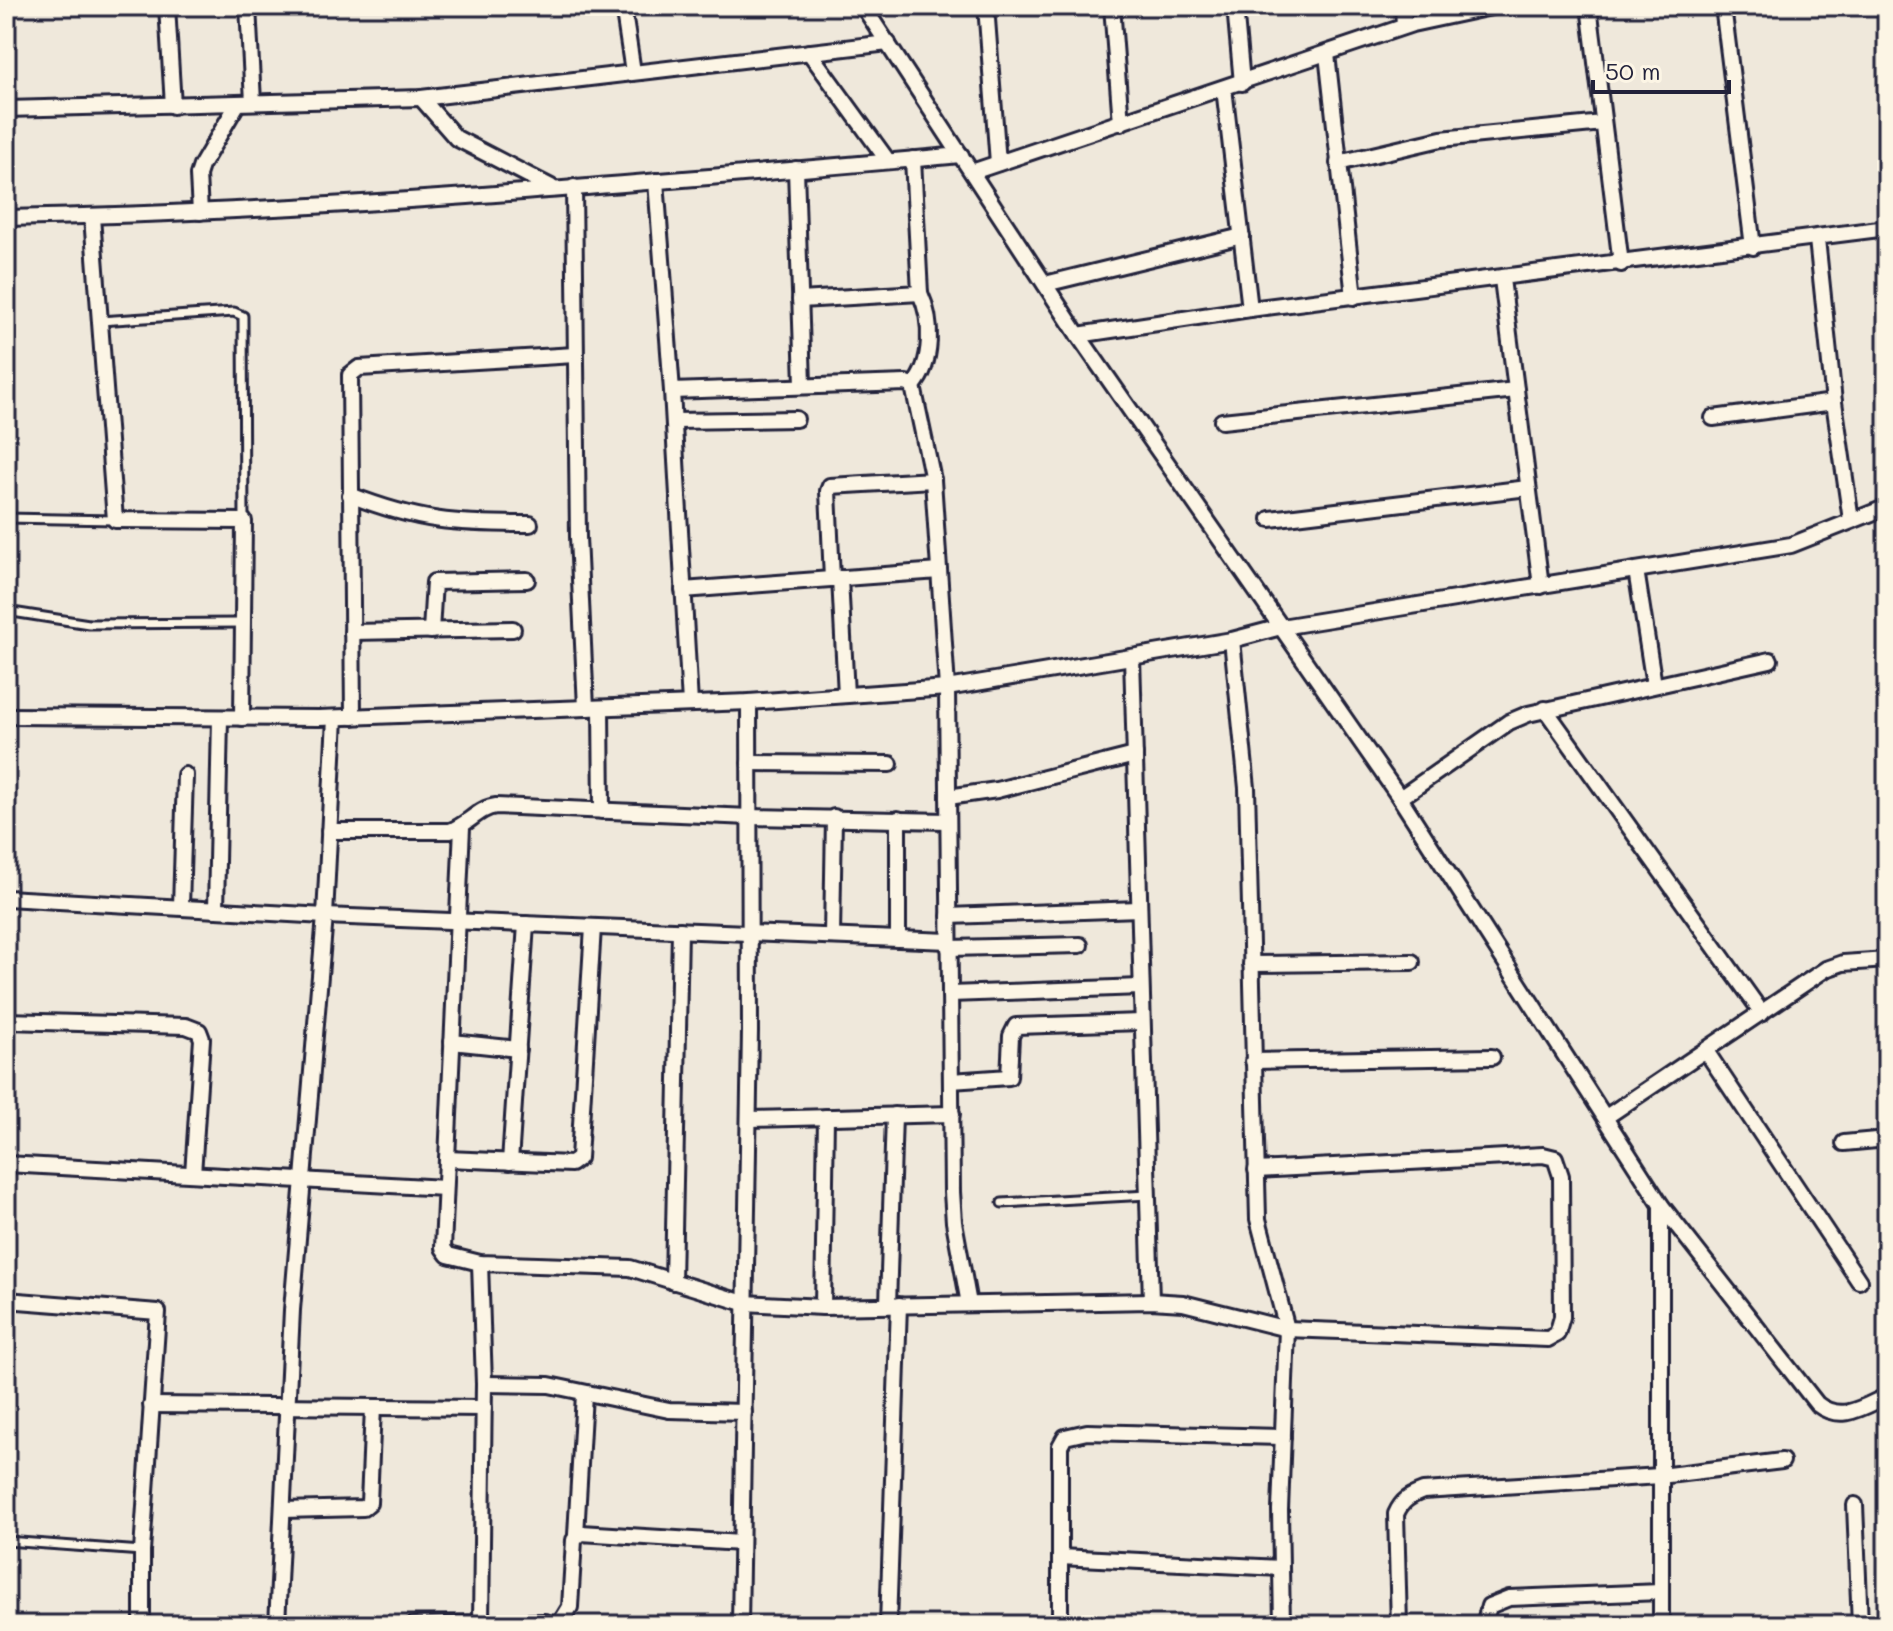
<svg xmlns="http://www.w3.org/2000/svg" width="1893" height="1631" font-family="Mali,sans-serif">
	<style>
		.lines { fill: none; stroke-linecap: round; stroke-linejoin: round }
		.service-casing { stroke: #22223b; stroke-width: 13 }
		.minor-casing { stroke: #22223b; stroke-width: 20 }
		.service { stroke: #fcf5e5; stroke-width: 7 }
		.minor { stroke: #fcf5e5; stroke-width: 14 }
	</style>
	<rect width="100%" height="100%" fill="#efe8db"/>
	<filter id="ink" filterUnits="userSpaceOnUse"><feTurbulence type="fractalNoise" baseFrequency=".0125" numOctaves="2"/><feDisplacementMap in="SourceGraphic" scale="16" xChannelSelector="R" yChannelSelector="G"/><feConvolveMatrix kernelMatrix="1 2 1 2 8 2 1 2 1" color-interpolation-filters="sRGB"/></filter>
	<g filter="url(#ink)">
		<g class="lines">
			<!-- service casing -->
			<g class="service-casing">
				<g id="service">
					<path d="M100,321L234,312L243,316L244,521"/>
					<path d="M6,518L115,520"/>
					<path d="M6,611L89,624L242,623"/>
					<path d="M1002,1203L1148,1195"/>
					<path d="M6,1541L142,1551"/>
				</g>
			</g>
			<!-- minor casing -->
			<g class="minor-casing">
				<g id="minor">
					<path d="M167,6L173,106"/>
					<path d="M248,6L253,102"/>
					<path d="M623,6L633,72"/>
					<path d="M863,6L1078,335L1400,798L1661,1205L1817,1404C1841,1423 1863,1407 1887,1396"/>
					<path d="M986,6L998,163"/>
					<path d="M1112,6L1121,123"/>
					<path d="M1235,6L1242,83"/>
					<path d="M1403,6L1404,26"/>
					<path d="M1589,6L1621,264"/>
					<path d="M1723,6L1753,247"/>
					<path d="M809,52L888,161"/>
					<path d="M1327,54L1354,297"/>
					<path d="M1224,88L1250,309"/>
					<path d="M421,98L456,138L551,187"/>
					<path d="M6,109L421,98L888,43"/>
					<path d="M1338,163L1441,139L1603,123"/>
					<path d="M796,169L803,384"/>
					<path d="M972,172L1412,24L1496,6"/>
					<path d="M656,181L672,391L690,704"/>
					<path d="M574,187L578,537L586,708"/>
					<path d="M200,212L198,175L201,166L238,103"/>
					<path d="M92,217L115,520L244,521L242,718"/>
					<path d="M6,218C325,212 644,183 961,155"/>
					<path d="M1817,239L1834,402L1851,520"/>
					<path d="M1502,279L1541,586"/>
					<path d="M1045,284L1242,236"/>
					<path d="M800,300L920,293L913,159"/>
					<path d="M1078,335L1250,309L1887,228"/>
					<path d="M913,386C933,363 933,321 920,293"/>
					<path d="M672,391L906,383L913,386L933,480L947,688L952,1192L954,1222L969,1304"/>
					<path d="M1713,418L1834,402"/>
					<path d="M674,421L796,419"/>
					<path d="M1222,421L1516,390"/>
					<path d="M350,495C419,522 456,524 530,524"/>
					<path d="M1270,519L1528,488"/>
					<path d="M1636,570L1654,685"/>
					<path d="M840,578L846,695"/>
					<path d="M832,579L828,491L830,486L933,480"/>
					<path d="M683,590L939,571"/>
					<path d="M431,631L434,582L527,580"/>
					<path d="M352,632L513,629"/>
					<path d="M1232,640L1247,788L1258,1219L1287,1329L1280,1510L1282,1625"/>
					<path d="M1132,657L1151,1301"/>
					<path d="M601,708L602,811"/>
					<path d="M1545,709L1762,1013"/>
					<path d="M6,716L319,718L749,702L947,688L1232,640L1281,627L1791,545L1887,507"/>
					<path d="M353,717L350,375L359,368L575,355"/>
					<path d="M749,763L890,764"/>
					<path d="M948,797L997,790L1135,755"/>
					<path d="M1400,798L1509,722L1528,714L1770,660"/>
					<path d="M462,827L443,1248L448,1255L480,1263L630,1268L744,1303L823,1307L1151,1301L1183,1303L1287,1329L1548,1339L1557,1334L1562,1317L1561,1176L1555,1158L1543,1155L1256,1170"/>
					<path d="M329,831H450C468,825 478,808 496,806L750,817L948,821"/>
					<path d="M6,898L325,916L949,941"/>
					<path d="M181,907L185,775"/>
					<path d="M216,910L220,718"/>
					<path d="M949,916L1139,909"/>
					<path d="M832,936L834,817"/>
					<path d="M898,939V819"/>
					<path d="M949,948L1080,945"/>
					<path d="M1251,964L1412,962"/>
					<path d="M950,994L1141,987"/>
					<path d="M6,1021L186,1026L199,1031L202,1039L193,1174"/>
					<path d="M452,1042L518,1049"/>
					<path d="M1706,1051L1859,1281"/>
					<path d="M1253,1061L1492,1057"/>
					<path d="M951,1081L1009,1077L1011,1036L1016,1026L1142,1022"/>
					<path d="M1606,1117L1826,969L1843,963L1887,960"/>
					<path d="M749,1119L952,1114"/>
					<path d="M1844,1143L1887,1139"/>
					<path d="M447,1159L571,1164L579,1158L593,927"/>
					<path d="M510,1162L526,924"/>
					<path d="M6,1164L445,1188"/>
					<path d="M480,1263L484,1384L481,1623"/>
					<path d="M673,1282L680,930"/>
					<path d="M6,1300L158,1312L142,1551V1625"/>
					<path d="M888,1305L894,1115"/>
					<path d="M823,1307L826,1117"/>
					<path d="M484,1384L549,1385L669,1410L744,1412"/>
					<path d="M151,1405L484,1408"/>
					<path d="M1855,1505L1860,1625"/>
					<path d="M283,1510L363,1508L369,1503L373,1407"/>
					<path d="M576,1535L584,1394"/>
					<path d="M1060,1557L1281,1568"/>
					<path d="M277,1625L292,1310L325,916L335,718"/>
					<path d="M413,1625L545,1622L555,1625"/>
					<path d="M559,1625L570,1607L574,1540L581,1533L741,1543"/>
					<path d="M740,1625L750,1031L749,702"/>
					<path d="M888,1625L899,1305"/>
					<path d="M1060,1625V1446L1065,1437L1087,1432L1283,1437"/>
					<path d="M1399,1625L1396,1514C1402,1500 1410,1496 1423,1491L1660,1476L1782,1461"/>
					<path d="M1484,1625L1489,1606L1509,1598L1661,1592"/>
					<path d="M1661,1625V1205"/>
				</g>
			</g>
			<!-- service -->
			<use href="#service" class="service"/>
			<!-- minor -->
			<use href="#minor" class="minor"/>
		</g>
	</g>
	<!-- margin -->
	<rect width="1893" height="1631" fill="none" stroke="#fcf5e5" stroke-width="32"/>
	<rect x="16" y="16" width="1861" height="1599" fill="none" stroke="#22223b" stroke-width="3" filter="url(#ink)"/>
	<!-- scale -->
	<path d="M1593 80v12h136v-12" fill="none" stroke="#22223b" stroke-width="4"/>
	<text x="1605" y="80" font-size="24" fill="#22223b" stroke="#fcf5e5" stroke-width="6" paint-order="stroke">50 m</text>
</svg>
